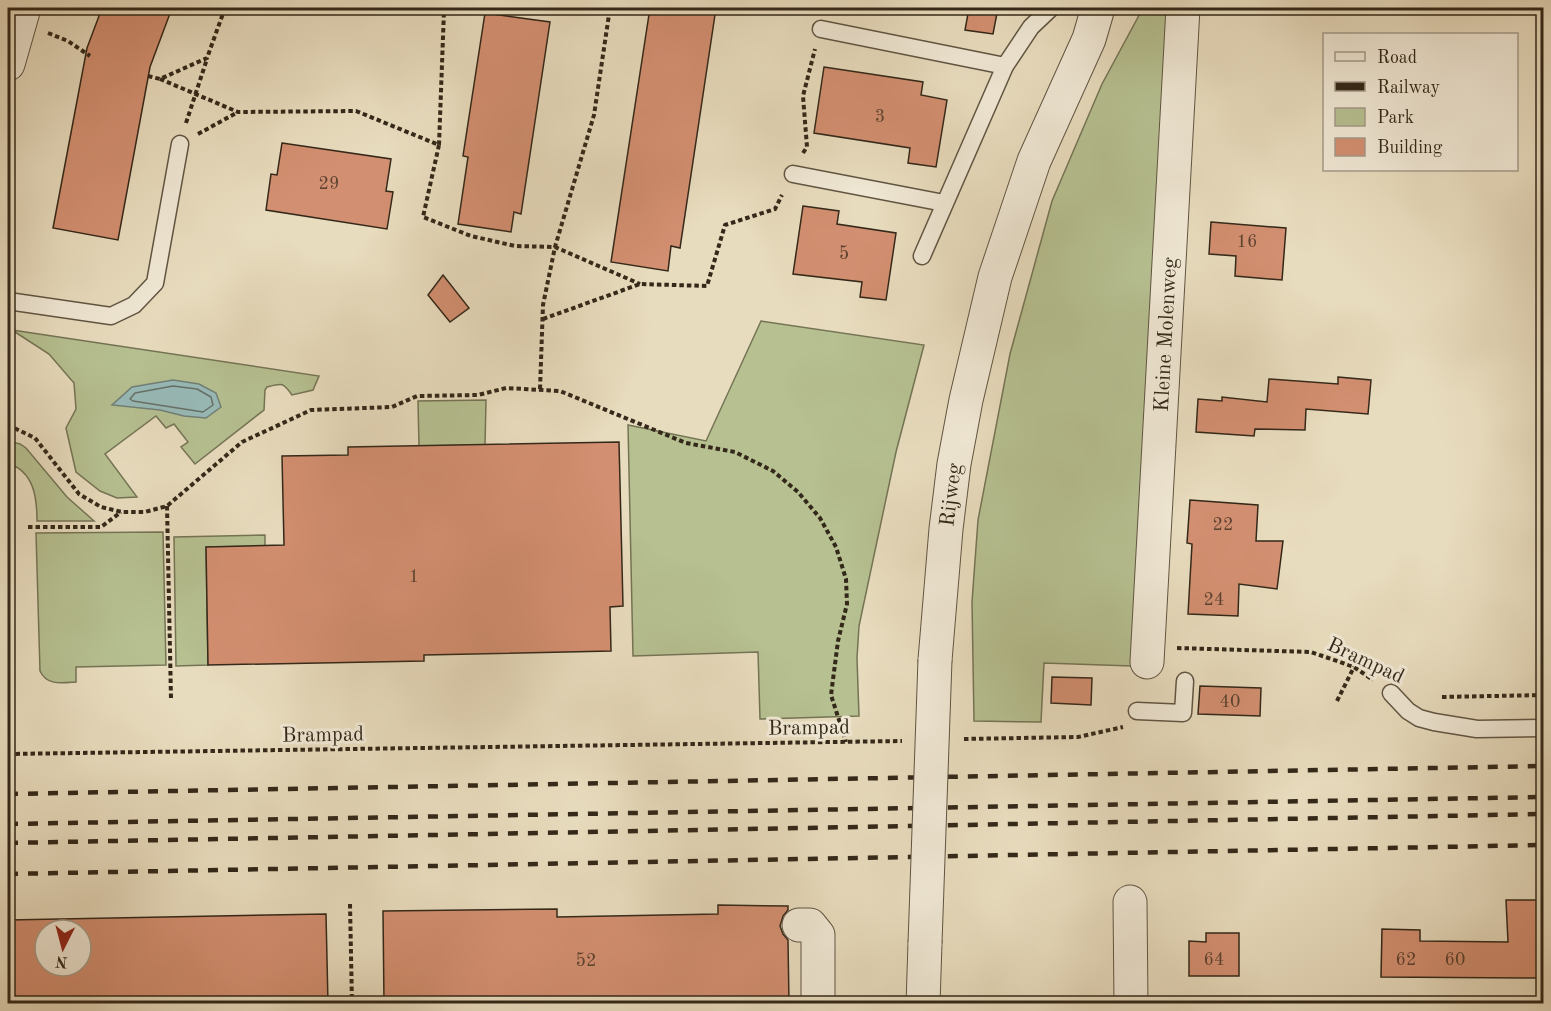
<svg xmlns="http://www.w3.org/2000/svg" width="1551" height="1011" font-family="'Old Standard TT',serif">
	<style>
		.green { fill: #b6c091; stroke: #747455; stroke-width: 1.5 }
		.water { fill: #98bab8; stroke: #708078; stroke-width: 1.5 }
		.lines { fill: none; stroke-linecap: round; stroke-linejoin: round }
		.shore { stroke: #667168; stroke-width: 1.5 }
		.building { fill: #d38f71; stroke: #332819; stroke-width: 1.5; fill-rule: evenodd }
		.service-casing { stroke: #605542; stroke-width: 19 }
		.minor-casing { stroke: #605542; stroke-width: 35 }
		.tertiary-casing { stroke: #605542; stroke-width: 35 }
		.path { stroke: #332819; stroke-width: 4; stroke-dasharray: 4.5 3; stroke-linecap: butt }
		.service { stroke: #f0e8d5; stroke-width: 16 }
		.minor { stroke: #f0e8d5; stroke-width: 33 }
		.tertiary { stroke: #f0e8d5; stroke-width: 33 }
		.rail { stroke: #332819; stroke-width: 4.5; stroke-dasharray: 10 10; stroke-linecap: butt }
		.tertiary-bridge-casing { stroke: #605542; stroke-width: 35; stroke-linecap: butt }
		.tertiary-bridge { stroke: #f0e8d5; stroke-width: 33 }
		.labels { text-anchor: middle; stroke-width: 6; stroke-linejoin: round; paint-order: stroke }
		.number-label { font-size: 18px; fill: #5b422f }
		.street-label { font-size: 21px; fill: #332819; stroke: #f0e8d5 }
	</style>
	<rect width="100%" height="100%" fill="#e8dcbe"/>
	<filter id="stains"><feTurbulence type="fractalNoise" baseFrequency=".00333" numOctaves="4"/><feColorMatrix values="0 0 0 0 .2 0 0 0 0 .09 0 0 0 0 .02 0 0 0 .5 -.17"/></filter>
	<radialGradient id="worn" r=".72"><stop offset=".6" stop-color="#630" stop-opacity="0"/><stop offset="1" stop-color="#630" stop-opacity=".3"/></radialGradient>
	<!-- green -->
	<g class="green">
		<path d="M1143,8H1164L1176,25L1132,666L1044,663L1041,722L974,721L972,602L978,520L1010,354L1052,201L1102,84Z"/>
		<path d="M761,321L924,345L896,452L859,626L857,658L859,716L760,719L758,652L633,656L628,425L706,441Z"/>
		<path d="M12,330L319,376L313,390L292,395C283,382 282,383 267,387L265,390L264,410L195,464L181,447L188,442L174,424L166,428L156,416L105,454L137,497L117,498L100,491L76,472L66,428L76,409L74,383L49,354Z"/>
		<path d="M486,400L485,445L419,446L418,401Z"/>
		<path d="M8,441L20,444L26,448L67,497L94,521H37C37,497 34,472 8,463Z"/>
		<path d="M163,532L166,665L76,667V682C62,683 47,686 40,671L36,533Z"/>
		<path d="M265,535V546L206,547L208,665L176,666L174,537Z"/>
	</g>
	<!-- water -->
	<path class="water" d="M173,380L199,384L216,393L221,407L206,418L184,416L160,410L112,405L132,387Z"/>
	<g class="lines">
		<!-- shore -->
		<path class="shore" d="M173,386L197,389L211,397L213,405L203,412L133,401L130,399L135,393Z"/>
	</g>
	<!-- building -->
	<g class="building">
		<path d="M102,8H172L150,67L118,240L53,228L87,48Z"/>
		<path d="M650,8H716L680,248L671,246L668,271L611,262Z"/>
		<path d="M969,8H998L993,34L965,30Z"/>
		<path d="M485,13L550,22L521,214L514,212L511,232L458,224L468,157L463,156Z"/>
		<path d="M824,67L923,82L921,95L947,100L936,167L908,163L910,148L814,133Z"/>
		<path d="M282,143L391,159L386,191L393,192L387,229L266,210L271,174L277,175Z"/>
		<path d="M803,206L839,211L837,224L896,233L886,300L860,297L862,282L793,274Z"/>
		<path d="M1211,222L1286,228L1282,280L1235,276L1236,256L1209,254Z"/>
		<path d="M443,275L469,308L450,322L428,295Z"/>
		<path d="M1338,377L1371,380L1368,414L1306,409L1305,430L1255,429L1254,436L1196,432L1198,399L1222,401V397L1267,402L1269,379L1338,384Z"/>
		<path d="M619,442L623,606L610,607L611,651L424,655V661L208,665L206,547L284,545L282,456L348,455V447Z"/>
		<path d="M1190,500L1258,505L1256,541H1283L1277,589L1239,584L1238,616L1188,614L1192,544L1187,543Z"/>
		<path d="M1052,677L1092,678L1091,705L1051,703Z"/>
		<path d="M1200,686L1261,688L1260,716L1198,714Z"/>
		<path d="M1506,900H1544V978L1381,977L1382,929L1420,930V941L1508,942Z"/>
		<path d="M718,905L788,906V910L783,916L780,926L783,934L788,940L789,1004H384L383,911L557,909V917L718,914Z"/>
		<path d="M326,914L328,1004H8V920ZM45,930H81V966H45Z"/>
		<path d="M1206,933H1239V976H1189V941L1206,942Z"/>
	</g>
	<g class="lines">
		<!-- service casing -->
		<g class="service-casing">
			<g id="service">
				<path d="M821,29L1005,66"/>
				<path d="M793,174L944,203"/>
				<path d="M922,256L1005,66L1031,27L1051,8"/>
				<path d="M8,301L111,316L134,305L155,283L180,144"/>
				<path d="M1391,693L1408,711L1419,718L1434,722L1477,729L1544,728"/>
				<path d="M1137,711L1183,713L1185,681"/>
			</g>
		</g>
		<!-- minor casing -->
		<g class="minor-casing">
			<g id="minor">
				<path id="s1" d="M1147,662L1183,8"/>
				<path d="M1130,902L1131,1004"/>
				<path d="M799,925H810L818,935V1004"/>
			</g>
		</g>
		<!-- tertiary casing -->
		<g class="tertiary-casing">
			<g id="tertiary">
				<path d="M8,64L24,8"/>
				<path id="s2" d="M935,660L946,529L954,464L966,400L995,277L1034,161L1089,39L1098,8"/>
				<path d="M923,1004L925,943"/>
			</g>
		</g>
		<!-- path -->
		<g class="path">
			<path d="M48,33L68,41L90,56"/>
			<path d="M148,76L160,79L207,58L225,8"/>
			<path d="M160,79L238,112L356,111L439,145L444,10L442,8"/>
			<path d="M186,123L207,59"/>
			<path d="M198,134L238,112"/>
			<path d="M439,145L423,217L471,236L515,246L555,247L640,284"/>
			<path d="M803,153L807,147L803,96L815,49"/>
			<path d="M543,319L640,284L707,286L725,225L775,209L782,195"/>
			<path d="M540,389L543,305L555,247L594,115L610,8"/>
			<path d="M8,425L35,438L79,494L101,507L122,512H145L167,506L242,442L311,410L392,407L417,396L478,395L506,388L560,391L686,443L735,452L773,471L798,492L820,518L836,547L846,579L847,604L838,641L831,695L846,742"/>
			<path d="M167,506L171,699"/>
			<path d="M28,527H101L121,512"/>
			<path d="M1177,648L1311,652L1354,667L1373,680"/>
			<path d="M1442,697L1544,695"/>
			<path d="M1337,701L1354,667"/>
			<path d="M964,739L1078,737L1123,727"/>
			<path d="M8,754L902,741"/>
			<path d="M350,904L352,1004"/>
		</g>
		<!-- service -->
		<use href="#service" class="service"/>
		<!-- minor -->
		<use href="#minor" class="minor"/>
		<!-- tertiary -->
		<use href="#tertiary" class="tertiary"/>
		<!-- rail -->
		<g class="rail">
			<path d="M8,794L1544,766"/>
			<path d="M8,824L1544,797"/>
			<path d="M8,843L1544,814"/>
			<path d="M8,874L1544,845"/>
		</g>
		<!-- tertiary-bridge casing -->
		<g class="tertiary-bridge-casing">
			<path id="tertiary-bridge" d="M925,943L935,660"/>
		</g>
		<!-- tertiary-bridge -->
		<use href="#tertiary-bridge" class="tertiary-bridge"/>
	</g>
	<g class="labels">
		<!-- number labels -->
		<g class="number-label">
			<text x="880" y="122">3</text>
			<text x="329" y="189">29</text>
			<text x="1247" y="247">16</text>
			<text x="844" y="259">5</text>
			<text x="1223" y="530">22</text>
			<text x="414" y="582">1</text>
			<text x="1214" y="605">24</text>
			<text x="1230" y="707">40</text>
			<text x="1214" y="965">64</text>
			<text x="1406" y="965">62</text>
			<text x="1455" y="965">60</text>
			<text x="586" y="966">52</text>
		</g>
		<!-- street labels -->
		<g class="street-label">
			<text dy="7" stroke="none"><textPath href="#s1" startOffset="328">Kleine Molenweg</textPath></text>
			<text dy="7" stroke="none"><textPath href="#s2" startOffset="166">Rijweg</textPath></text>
			<text transform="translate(1366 660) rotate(25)" y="7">Brampad</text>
			<text transform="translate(809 727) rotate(-1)" y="7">Brampad</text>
			<text transform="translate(323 734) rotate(-1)" y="7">Brampad</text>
		</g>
	</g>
	<!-- margin -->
	<rect width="1551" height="1011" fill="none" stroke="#e8dcbe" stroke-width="30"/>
	<rect x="9" y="9" width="1533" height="993" fill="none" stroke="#332819" stroke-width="3"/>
	<rect x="15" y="15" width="1521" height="981" fill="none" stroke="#332819" stroke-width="1.5"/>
	<!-- legend -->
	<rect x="1323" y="33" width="195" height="138" fill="#f0e8d5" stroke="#a49b8a" stroke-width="1.5"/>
	<rect x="1335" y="52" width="30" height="9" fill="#f0e8d5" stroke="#a49b8a" stroke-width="1.5"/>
	<text x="1377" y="63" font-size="18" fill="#332819">Road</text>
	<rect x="1335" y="82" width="30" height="9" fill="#332819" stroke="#a49b8a" stroke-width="1.5"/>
	<text x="1377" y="93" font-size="18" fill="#332819">Railway</text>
	<rect x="1335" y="108" width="30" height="18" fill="#b6c091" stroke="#a49b8a" stroke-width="1.5"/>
	<text x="1377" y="123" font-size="18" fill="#332819">Park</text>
	<rect x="1335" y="138" width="30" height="18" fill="#d38f71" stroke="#a49b8a" stroke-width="1.5"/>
	<text x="1377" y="153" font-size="18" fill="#332819">Building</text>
	<!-- north arrow -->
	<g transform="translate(63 948) rotate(186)"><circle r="28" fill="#f0e8d5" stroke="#a49b8a" stroke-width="1.5"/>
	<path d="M0-4.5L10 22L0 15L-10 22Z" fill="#8f2418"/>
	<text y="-9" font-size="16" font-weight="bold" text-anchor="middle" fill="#332819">N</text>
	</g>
	<rect width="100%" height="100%" filter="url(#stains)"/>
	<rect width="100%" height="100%" fill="url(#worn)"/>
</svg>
